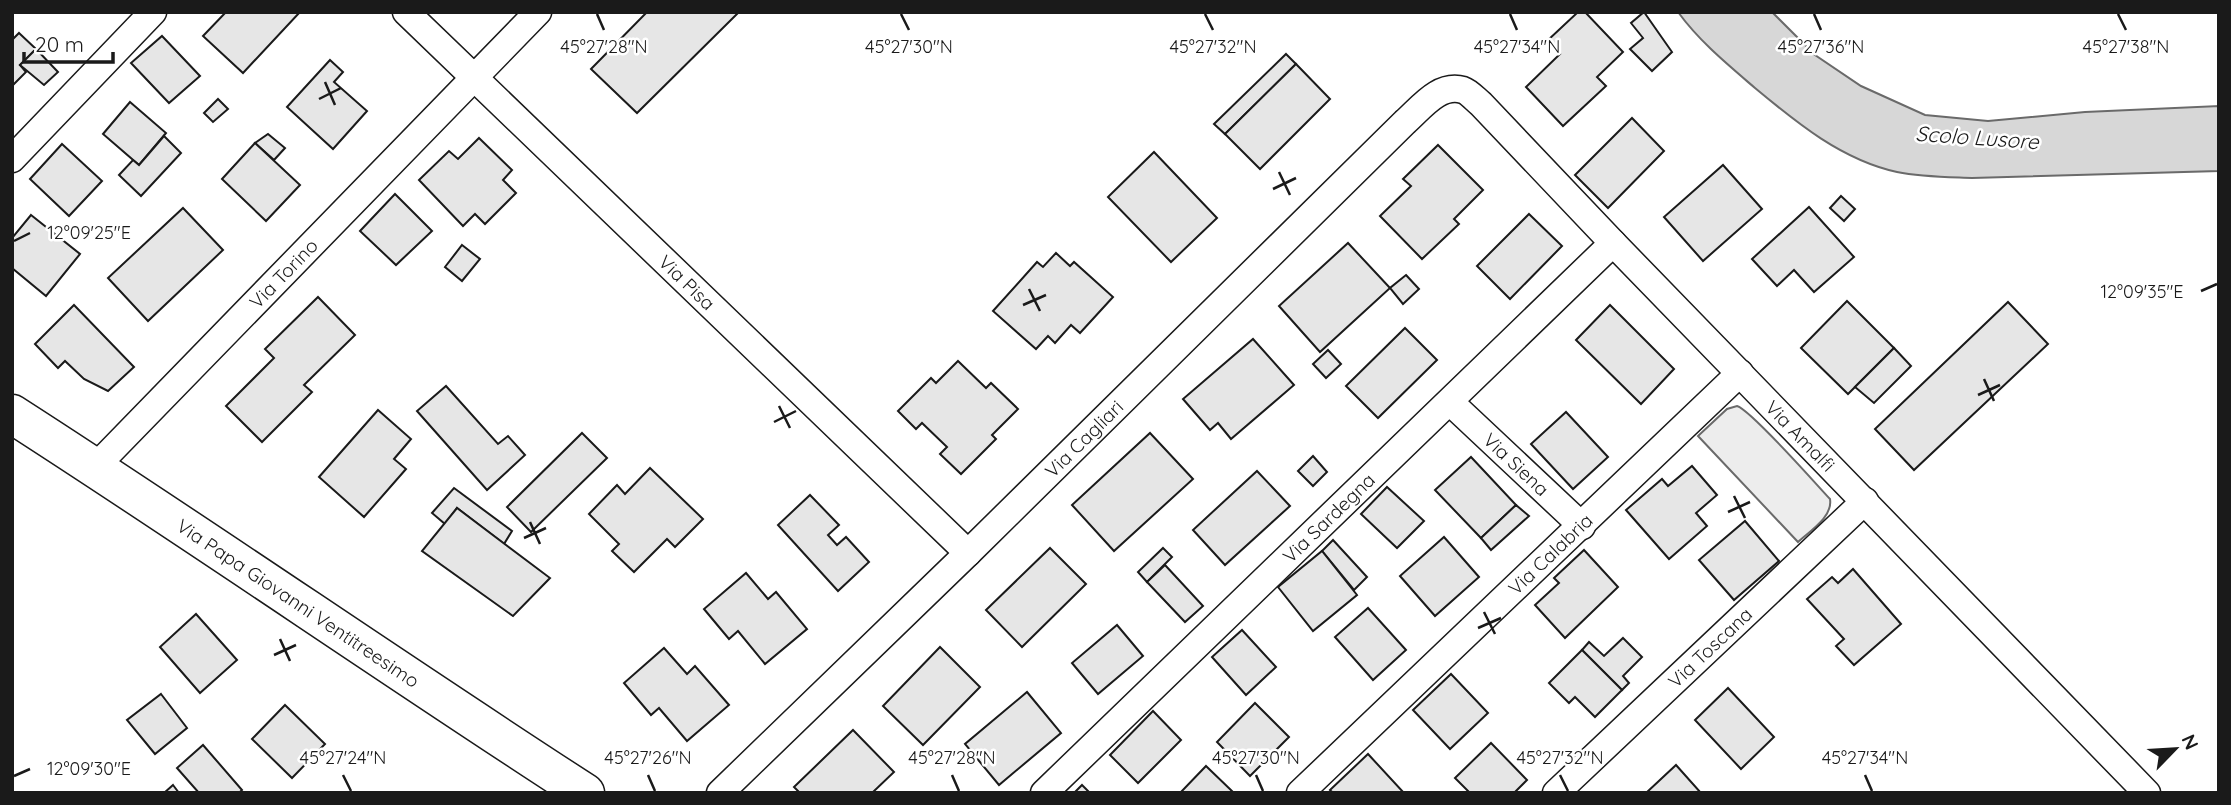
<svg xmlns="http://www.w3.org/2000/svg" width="2231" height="805" font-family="Quicksand,sans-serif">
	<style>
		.green { fill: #ededed; stroke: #6a6a6a; stroke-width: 2 }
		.water { fill: #d7d7d7; stroke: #6a6a6a; stroke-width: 2 }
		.building { fill: #e6e6e6; stroke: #1a1a1a; stroke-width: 2 }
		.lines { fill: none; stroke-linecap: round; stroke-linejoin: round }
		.street-casing { stroke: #1a1a1a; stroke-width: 29 }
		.secondary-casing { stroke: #1a1a1a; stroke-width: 41 }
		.street { stroke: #fff; stroke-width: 26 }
		.secondary { stroke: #fff; stroke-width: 38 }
		.ticks { fill: none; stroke: #1a1a1a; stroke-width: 2.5 }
		.labels { text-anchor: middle; stroke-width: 5; stroke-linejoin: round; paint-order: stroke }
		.street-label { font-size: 19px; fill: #1a1a1a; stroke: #fff }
		.water-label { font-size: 21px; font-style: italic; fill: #1a1a1a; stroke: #fff }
		.ticks-label { font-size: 18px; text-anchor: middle; fill: #1a1a1a; stroke: #fff; stroke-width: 5; stroke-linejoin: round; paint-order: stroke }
	</style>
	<rect width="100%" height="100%" fill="#fff"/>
	<!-- green -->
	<path class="green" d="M1737,406C1751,410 1815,483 1830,499C1833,517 1810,531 1798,542L1698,436L1727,409Z"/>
	<!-- water -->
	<path class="water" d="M1678,12H1772L1815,55L1861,86L1925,115L1988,121L2085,112L2219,106V171L1972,178C1947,177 1922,177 1897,172C1842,160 1797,123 1755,88C1727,64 1700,42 1678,12Z"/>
	<!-- building -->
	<g class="building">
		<path d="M226,12H300L243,73L203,36Z"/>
		<path d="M647,12H739L637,113L591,69Z"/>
		<path d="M1578,12H1585L1623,52L1597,77L1606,86L1563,126L1526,87L1560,54L1547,41Z"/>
		<path d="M1644,12L1672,52L1652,71L1630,49L1643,38L1631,23Z"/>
		<path d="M19,33L36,49L20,65L26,72L12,86V40Z"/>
		<path d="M162,36L200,76L169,103L131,63Z"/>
		<path d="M36,49L58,72L44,85L20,65Z"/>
		<path d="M1286,54L1296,64L1225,134L1214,124Z"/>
		<path d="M330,60L343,72L334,82L367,111L333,149L287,107Z"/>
		<path d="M1296,64L1330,99L1260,169L1225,134Z"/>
		<path d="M218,99L228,109L213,122L204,113Z"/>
		<path d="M130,102L166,133L139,165L103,134Z"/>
		<path d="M1632,118L1664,151L1608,208L1575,175Z"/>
		<path d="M268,134L285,148L274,160L255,143Z"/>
		<path d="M164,136L181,153L141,196L119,175L133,160L139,165Z"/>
		<path d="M479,138L512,170L503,180L516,193L485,224L475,214L463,226L419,180L449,151L458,159Z"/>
		<path d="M255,143L300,185L266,221L222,179Z"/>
		<path d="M62,144L102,181L69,216L30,179Z"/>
		<path d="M1438,145L1483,190L1454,219L1459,224L1422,259L1380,216L1411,186L1403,179Z"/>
		<path d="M1154,152L1217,218L1171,262L1108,197Z"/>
		<path d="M1723,165L1762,209L1703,261L1664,217Z"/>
		<path d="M395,194L432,231L396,265L360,231Z"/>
		<path d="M1841,196L1855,209L1844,221L1830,208Z"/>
		<path d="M1809,207L1854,257L1814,292L1794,270L1777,286L1752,259Z"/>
		<path d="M183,208L223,250L148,321L108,278Z"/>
		<path d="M1529,214L1562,246L1510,299L1477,266Z"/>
		<path d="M31,215L80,254L46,296L12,268V238Z"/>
		<path d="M1348,243L1390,288L1320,352L1279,306Z"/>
		<path d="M462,245L480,259L462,281L445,267Z"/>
		<path d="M1056,253L1070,266L1074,262L1113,297L1080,333L1071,325L1055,343L1048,336L1036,349L993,311L1037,262L1043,267Z"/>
		<path d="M1406,275L1419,289L1403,304L1390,288Z"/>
		<path d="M318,297L355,335L304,385L312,392L262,442L226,406L274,358L265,349Z"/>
		<path d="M1847,301L1894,348L1848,394L1801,348Z"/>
		<path d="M2008,302L2048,344L1914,470L1875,429Z"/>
		<path d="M74,305L134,367L108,391L84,379L65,361L58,368L35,344Z"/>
		<path d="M1610,305L1674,369L1641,404L1576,340Z"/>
		<path d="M1405,328L1437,360L1378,418L1346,386Z"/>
		<path d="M1253,339L1294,385L1231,439L1218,423L1210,430L1183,399Z"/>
		<path d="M1894,348L1911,366L1874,403L1855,387Z"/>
		<path d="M1328,350L1341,364L1326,378L1313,364Z"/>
		<path d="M958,361L986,388L991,383L1018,409L992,435L996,439L961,474L940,454L947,447L922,423L916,429L898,411L931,378L936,383Z"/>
		<path d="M446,386L498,444L508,436L525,455L487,490L417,411Z"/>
		<path d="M378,410L411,439L394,459L406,469L364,517L319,477Z"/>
		<path d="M1566,412L1608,457L1573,489L1531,444Z"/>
		<path d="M582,433L607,458L531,532L507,507Z"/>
		<path d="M1150,433L1193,479L1114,551L1072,505Z"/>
		<path d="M1313,456L1327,472L1313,486L1298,471Z"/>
		<path d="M1471,457L1516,505L1481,538L1435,490Z"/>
		<path d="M1692,466L1717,495L1696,513L1707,526L1669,559L1626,510L1662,479L1668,486Z"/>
		<path d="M650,468L703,519L675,547L667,539L634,572L612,551L619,544L589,514L617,485L625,494Z"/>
		<path d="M1257,471L1290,506L1225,565L1193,530Z"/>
		<path d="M1387,487L1424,521L1397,548L1361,514Z"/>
		<path d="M454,488L512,531L504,544L457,508L445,524L432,513Z"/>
		<path d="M810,495L839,525L828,535L837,545L846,537L869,562L838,591L778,525Z"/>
		<path d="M1516,505L1529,516L1491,550L1481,538Z"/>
		<path d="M457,508L550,578L513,616L422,551Z"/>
		<path d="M1745,521L1779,561L1734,600L1699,560Z"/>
		<path d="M1444,537L1479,577L1435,616L1400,576Z"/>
		<path d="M1333,540L1367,577L1354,590L1322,551Z"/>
		<path d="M1050,548L1086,584L1022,647L986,610Z"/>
		<path d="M1163,548L1172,557L1147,582L1138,572Z"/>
		<path d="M1584,550L1618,587L1565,638L1535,605L1559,583L1554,578Z"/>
		<path d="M1322,551L1357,595L1313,631L1278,587Z"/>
		<path d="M1165,565L1203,606L1185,622L1147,582Z"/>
		<path d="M1853,569L1901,624L1854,665L1836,646L1844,639L1807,599L1832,577L1838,583Z"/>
		<path d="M746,573L768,599L776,592L807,629L765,664L738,631L729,639L704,609Z"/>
		<path d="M1368,608L1406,650L1373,680L1335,637Z"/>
		<path d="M196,614L237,660L200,693L160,647Z"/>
		<path d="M1117,625L1143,656L1098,694L1072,663Z"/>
		<path d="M1242,630L1276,667L1246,695L1212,657Z"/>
		<path d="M1623,638L1642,657L1623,676L1629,683L1622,690L1582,650L1589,642L1604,656Z"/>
		<path d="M940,647L980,687L923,745L883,706Z"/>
		<path d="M664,648L687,674L695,666L729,705L687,741L659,708L651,715L624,683Z"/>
		<path d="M1582,650L1622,690L1595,717L1575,697L1569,703L1549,683Z"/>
		<path d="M1451,674L1488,713L1450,749L1413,710Z"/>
		<path d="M1728,688L1774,737L1741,769L1695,720Z"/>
		<path d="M1027,692L1061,733L999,785L965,744Z"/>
		<path d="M161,694L187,728L155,754L127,720Z"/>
		<path d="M1255,703L1289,737L1250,776L1217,742Z"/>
		<path d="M285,705L325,744L292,778L252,739Z"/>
		<path d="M1153,711L1181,740L1138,783L1110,755Z"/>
		<path d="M853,730L894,772L872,793H800L794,787Z"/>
		<path d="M1491,743L1527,780L1514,793H1470L1455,778Z"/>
		<path d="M203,745L242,790L239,793H199L177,768Z"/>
		<path d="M1368,754L1404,793H1333L1330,790Z"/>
		<path d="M1676,765L1701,793H1646Z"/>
		<path d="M1206,766L1234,793H1180Z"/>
		<path d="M173,785L179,793H164Z"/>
		<path d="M1082,785L1090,793H1074Z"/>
	</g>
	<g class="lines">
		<!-- street casing -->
		<g class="street-casing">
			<g id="street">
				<path id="s1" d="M406,12L968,553"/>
				<path d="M12,159L153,12"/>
				<path id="s2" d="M1450,402L1582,526"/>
				<path id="s3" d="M96,469L105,457L538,12"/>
				<path id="s4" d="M720,793L968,553L1405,122C1421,108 1439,83 1463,90C1469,92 1475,99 1481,104L1613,243L2147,793"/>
				<path id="s5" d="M1044,793L1613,243"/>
				<path id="s6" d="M1300,793L1740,373"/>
				<path id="s7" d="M1556,793L1865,501"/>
			</g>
		</g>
		<!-- secondary casing -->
		<g class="secondary-casing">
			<g id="secondary">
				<path id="s8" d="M12,414C205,538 393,669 585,793"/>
			</g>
		</g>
		<!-- street -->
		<use href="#street" class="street"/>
		<!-- secondary -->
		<use href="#secondary" class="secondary"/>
	</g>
	<!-- ticks -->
	<path class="ticks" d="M597,14L604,30M901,14L909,30M1205,14L1213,30M1510,14L1517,30M1814,14L1821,30M2118,14L2126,30M325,82L335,105M319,99L341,88M1279,172L1290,195M1273,189L1296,178M14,241L30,233M1029,289L1040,311M2201,291L2217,284M1023,305L1046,295M1984,379L1994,401M1978,395L2000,385M779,406L790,428M774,422L796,411M1734,496L1745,518M1728,512L1750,502M530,522L540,544M524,538L546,528M1484,612L1495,634M1478,628L1501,618M280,639L290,661M274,655L296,645M343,775L351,791M648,775L655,791M952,775L959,791M1256,775L1263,791M1560,775L1568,791M1865,775L1872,791M14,776L30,769"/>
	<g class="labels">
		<!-- street labels -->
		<g class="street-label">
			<text dy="7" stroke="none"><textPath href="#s3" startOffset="271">Via Torino</textPath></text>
			<text dy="7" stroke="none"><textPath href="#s1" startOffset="390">Via Pisa</textPath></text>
			<text dy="7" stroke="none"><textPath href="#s4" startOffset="1512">Via Amalfi</textPath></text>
			<text dy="7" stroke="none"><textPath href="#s4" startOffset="508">Via Cagliari</textPath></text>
			<text dy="7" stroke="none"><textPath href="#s2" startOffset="91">Via Siena</textPath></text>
			<text dy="7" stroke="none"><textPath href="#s5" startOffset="396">Via Sardegna</textPath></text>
			<text dy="7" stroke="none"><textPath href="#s6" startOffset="346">Via Calabria</textPath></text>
			<text dy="7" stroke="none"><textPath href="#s8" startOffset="343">Via Papa Giovanni Ventitreesimo</textPath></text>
			<text dy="7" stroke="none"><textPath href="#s7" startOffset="212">Via Toscana</textPath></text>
		</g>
		<!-- water labels -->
		<g class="water-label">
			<text transform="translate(1977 138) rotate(4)" y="7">Scolo Lusore</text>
		</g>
	</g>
	<g class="ticks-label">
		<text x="604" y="53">45°27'28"N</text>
		<text x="909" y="53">45°27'30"N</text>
		<text x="1213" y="53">45°27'32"N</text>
		<text x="1517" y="53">45°27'34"N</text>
		<text x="1821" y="53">45°27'36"N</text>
		<text x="2126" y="53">45°27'38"N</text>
		<text x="89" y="239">12°09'25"E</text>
		<text x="2142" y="298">12°09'35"E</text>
		<text x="343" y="764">45°27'24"N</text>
		<text x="648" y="764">45°27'26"N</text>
		<text x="952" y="764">45°27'28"N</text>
		<text x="1256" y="764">45°27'30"N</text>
		<text x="1560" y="764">45°27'32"N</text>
		<text x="1865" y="764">45°27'34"N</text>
		<text x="89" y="775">12°09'30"E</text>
	</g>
	<!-- border -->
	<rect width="2231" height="805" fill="none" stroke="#1a1a1a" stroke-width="28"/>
	<!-- north arrow -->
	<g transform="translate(2175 749) rotate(65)" stroke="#ffffff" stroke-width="5" paint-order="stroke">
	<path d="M0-5L12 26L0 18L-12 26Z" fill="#1a1a1a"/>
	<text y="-10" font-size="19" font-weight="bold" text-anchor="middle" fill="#1a1a1a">N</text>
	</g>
	<!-- scale -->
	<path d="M24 52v10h89v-10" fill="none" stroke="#1a1a1a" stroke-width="3.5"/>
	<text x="35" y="52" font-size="21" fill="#1a1a1a" stroke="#ffffff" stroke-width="5" paint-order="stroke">20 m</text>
</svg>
